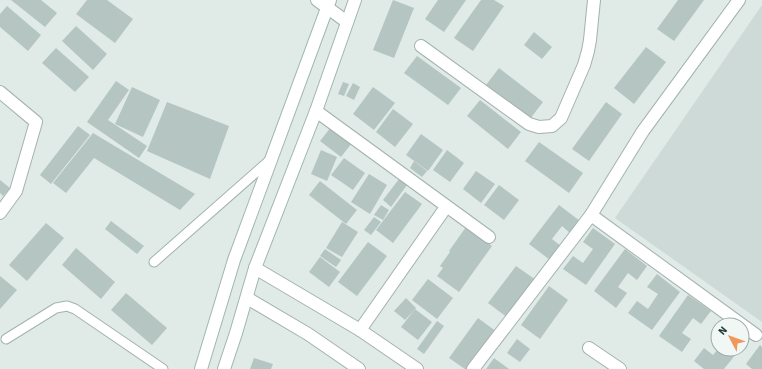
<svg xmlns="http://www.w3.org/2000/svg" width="762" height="369" font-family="'Source Sans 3',sans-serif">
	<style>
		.built { fill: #cedad7 }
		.building { fill: #b5c5c1 }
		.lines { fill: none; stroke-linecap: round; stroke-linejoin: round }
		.service-casing { stroke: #a3b2b0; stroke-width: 11 }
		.minor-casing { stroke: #a3b2b0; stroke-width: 14 }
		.secondary-casing { stroke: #9fb6b2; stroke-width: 14 }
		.service { stroke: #fff; stroke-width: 9 }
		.minor { stroke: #fff; stroke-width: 12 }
		.secondary { stroke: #fff; stroke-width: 12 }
	</style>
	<rect width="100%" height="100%" fill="#e0ebe8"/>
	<!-- built -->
	<path class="built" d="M762,5V322L615,218Z"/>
	<!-- building -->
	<g class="building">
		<path d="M11,0H41L57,13L45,27Z"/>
		<path d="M87,0H107L133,19L115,43L76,14Z"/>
		<path d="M393,0L414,8L394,58L373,50Z"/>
		<path d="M438,0H466L444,32L425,19Z"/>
		<path d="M481,0H494L504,6L473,51L454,38Z"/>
		<path d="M678,0H704L674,41L657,29Z"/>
		<path d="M7,6L41,35L28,51L0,27V14Z"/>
		<path d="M76,26L107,54L93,70L62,41Z"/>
		<path d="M534,32L552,47L542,59L524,45Z"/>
		<path d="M646,47L666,62L634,104L614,88Z"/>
		<path d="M56,48L89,77L75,92L42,63Z"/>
		<path d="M417,56L461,88L448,105L404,73Z"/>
		<path d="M499,68L543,102L530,119L486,85Z"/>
		<path d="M116,81L129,90L108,120L147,146L139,158L87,122Z"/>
		<path d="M343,82L349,84L344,96L338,94Z"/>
		<path d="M353,83L360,87L354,100L346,96Z"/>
		<path d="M132,87L160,100L143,137L115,124Z"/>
		<path d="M373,87L395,103L374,130L353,114Z"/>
		<path d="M480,100L521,132L508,149L467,116Z"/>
		<path d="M167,102L229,126L210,179L147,151Z"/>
		<path d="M606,102L622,114L589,161L572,149Z"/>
		<path d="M393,109L413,124L395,147L376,132Z"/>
		<path d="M78,126L90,135L51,184L40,175Z"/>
		<path d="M331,127L352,143L341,157L320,141Z"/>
		<path d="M93,133L195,194L180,210L94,158L66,193L53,183Z"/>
		<path d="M421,134L443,150L428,171L406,155Z"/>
		<path d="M539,142L583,173L569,193L525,161Z"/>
		<path d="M321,150L337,157L327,181L311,174Z"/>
		<path d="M447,150L464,163L450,182L433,170Z"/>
		<path d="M344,158L365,173L353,190L331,175Z"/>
		<path d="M414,161L427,171L422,177L410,168Z"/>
		<path d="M476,171L495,184L481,203L463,189Z"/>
		<path d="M369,174L387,185L370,214L351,202Z"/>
		<path d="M399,179L407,185L391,207L383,200Z"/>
		<path d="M0,180L10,188L3,196L0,193Z"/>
		<path d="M320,181L357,210L346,224L309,195Z"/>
		<path d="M499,185L519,200L504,220L484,205Z"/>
		<path d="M405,192L422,204L393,243L376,230Z"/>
		<path d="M381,205L389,210L383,220L374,215Z"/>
		<path d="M559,205L580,221L570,233L562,226L552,239L561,246L550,260L529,244Z"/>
		<path d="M374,217L381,222L371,235L364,230Z"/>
		<path d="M111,221L144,246L137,254L105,229Z"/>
		<path d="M342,222L358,232L342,257L326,248Z"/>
		<path d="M46,223L64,238L27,281L9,265Z"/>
		<path d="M466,227L492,246L459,292L437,276L443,268L440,266L450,252L449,251Z"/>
		<path d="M593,228L615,244L586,285L563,269L573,256L583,263L593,249L583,242Z"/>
		<path d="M368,242L387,256L357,296L338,282Z"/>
		<path d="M76,248L115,282L101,299L62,265Z"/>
		<path d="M325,249L341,260L336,267L320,256Z"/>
		<path d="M625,249L647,266L637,280L628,273L618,287L627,293L616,308L594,291Z"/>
		<path d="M320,257L340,272L329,287L309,272Z"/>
		<path d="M516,266L536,280L508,318L488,303Z"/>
		<path d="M657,274L680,292L652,330L628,313L637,301L648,309L658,294L647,287Z"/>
		<path d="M0,276L17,290L0,309Z"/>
		<path d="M428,279L453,298L437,319L412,300Z"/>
		<path d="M549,286L568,300L540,339L521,325Z"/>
		<path d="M126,293L167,328L152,345L111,310Z"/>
		<path d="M688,295L711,311L701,324L693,318L682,333L691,339L682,352L659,336Z"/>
		<path d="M406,298L416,308L405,320L394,311Z"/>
		<path d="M415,309L432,322L418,340L401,327Z"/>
		<path d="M478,318L497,332L469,369H465L449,358Z"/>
		<path d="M437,321L444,326L424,354L417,349Z"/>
		<path d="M517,339L530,349L520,362L507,353Z"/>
		<path d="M760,345L762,347V369H752L746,364Z"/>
		<path d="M704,348L713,355L718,349H740L724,369H704L694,361Z"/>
		<path d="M254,358L273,364L271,369H250Z"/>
		<path d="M494,358L509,369H486Z"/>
	</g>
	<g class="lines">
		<!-- service casing -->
		<g class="service-casing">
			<g id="service">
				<path d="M154,262L270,160"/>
				<path d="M6,339L56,308L67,306L75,309L163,369"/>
			</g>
		</g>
		<!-- minor casing -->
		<g class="minor-casing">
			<g id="minor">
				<path d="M317,0L347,22"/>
				<path d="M421,46L529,124L539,127L552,126L561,118L584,65L588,51L590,40L594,0"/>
				<path d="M0,92L36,122L16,191L0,213"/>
				<path d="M316,111L489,237"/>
				<path d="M591,215L756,335"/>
				<path d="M255,268L360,330L417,369"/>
				<path d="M247,298L308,334L359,369"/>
				<path d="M360,330L446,207"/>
				<path d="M589,348L620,369"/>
				<path d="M473,369L591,215L643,131L739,0"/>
			</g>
		</g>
		<!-- secondary casing -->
		<g class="secondary-casing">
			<g id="secondary">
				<path d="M201,369L234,260L330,0"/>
				<path d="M224,369L236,333L255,268L316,111L355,0"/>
			</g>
		</g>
		<!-- service -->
		<use href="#service" class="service"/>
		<!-- minor -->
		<use href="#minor" class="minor"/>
		<!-- secondary -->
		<use href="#secondary" class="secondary"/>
	</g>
	<!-- north arrow -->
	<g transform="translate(730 337) rotate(311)"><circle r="19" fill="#f0f7f5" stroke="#9daba9"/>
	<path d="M0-3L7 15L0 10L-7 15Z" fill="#ef9859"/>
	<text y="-6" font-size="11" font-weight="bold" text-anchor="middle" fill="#213a38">N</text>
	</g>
</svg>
